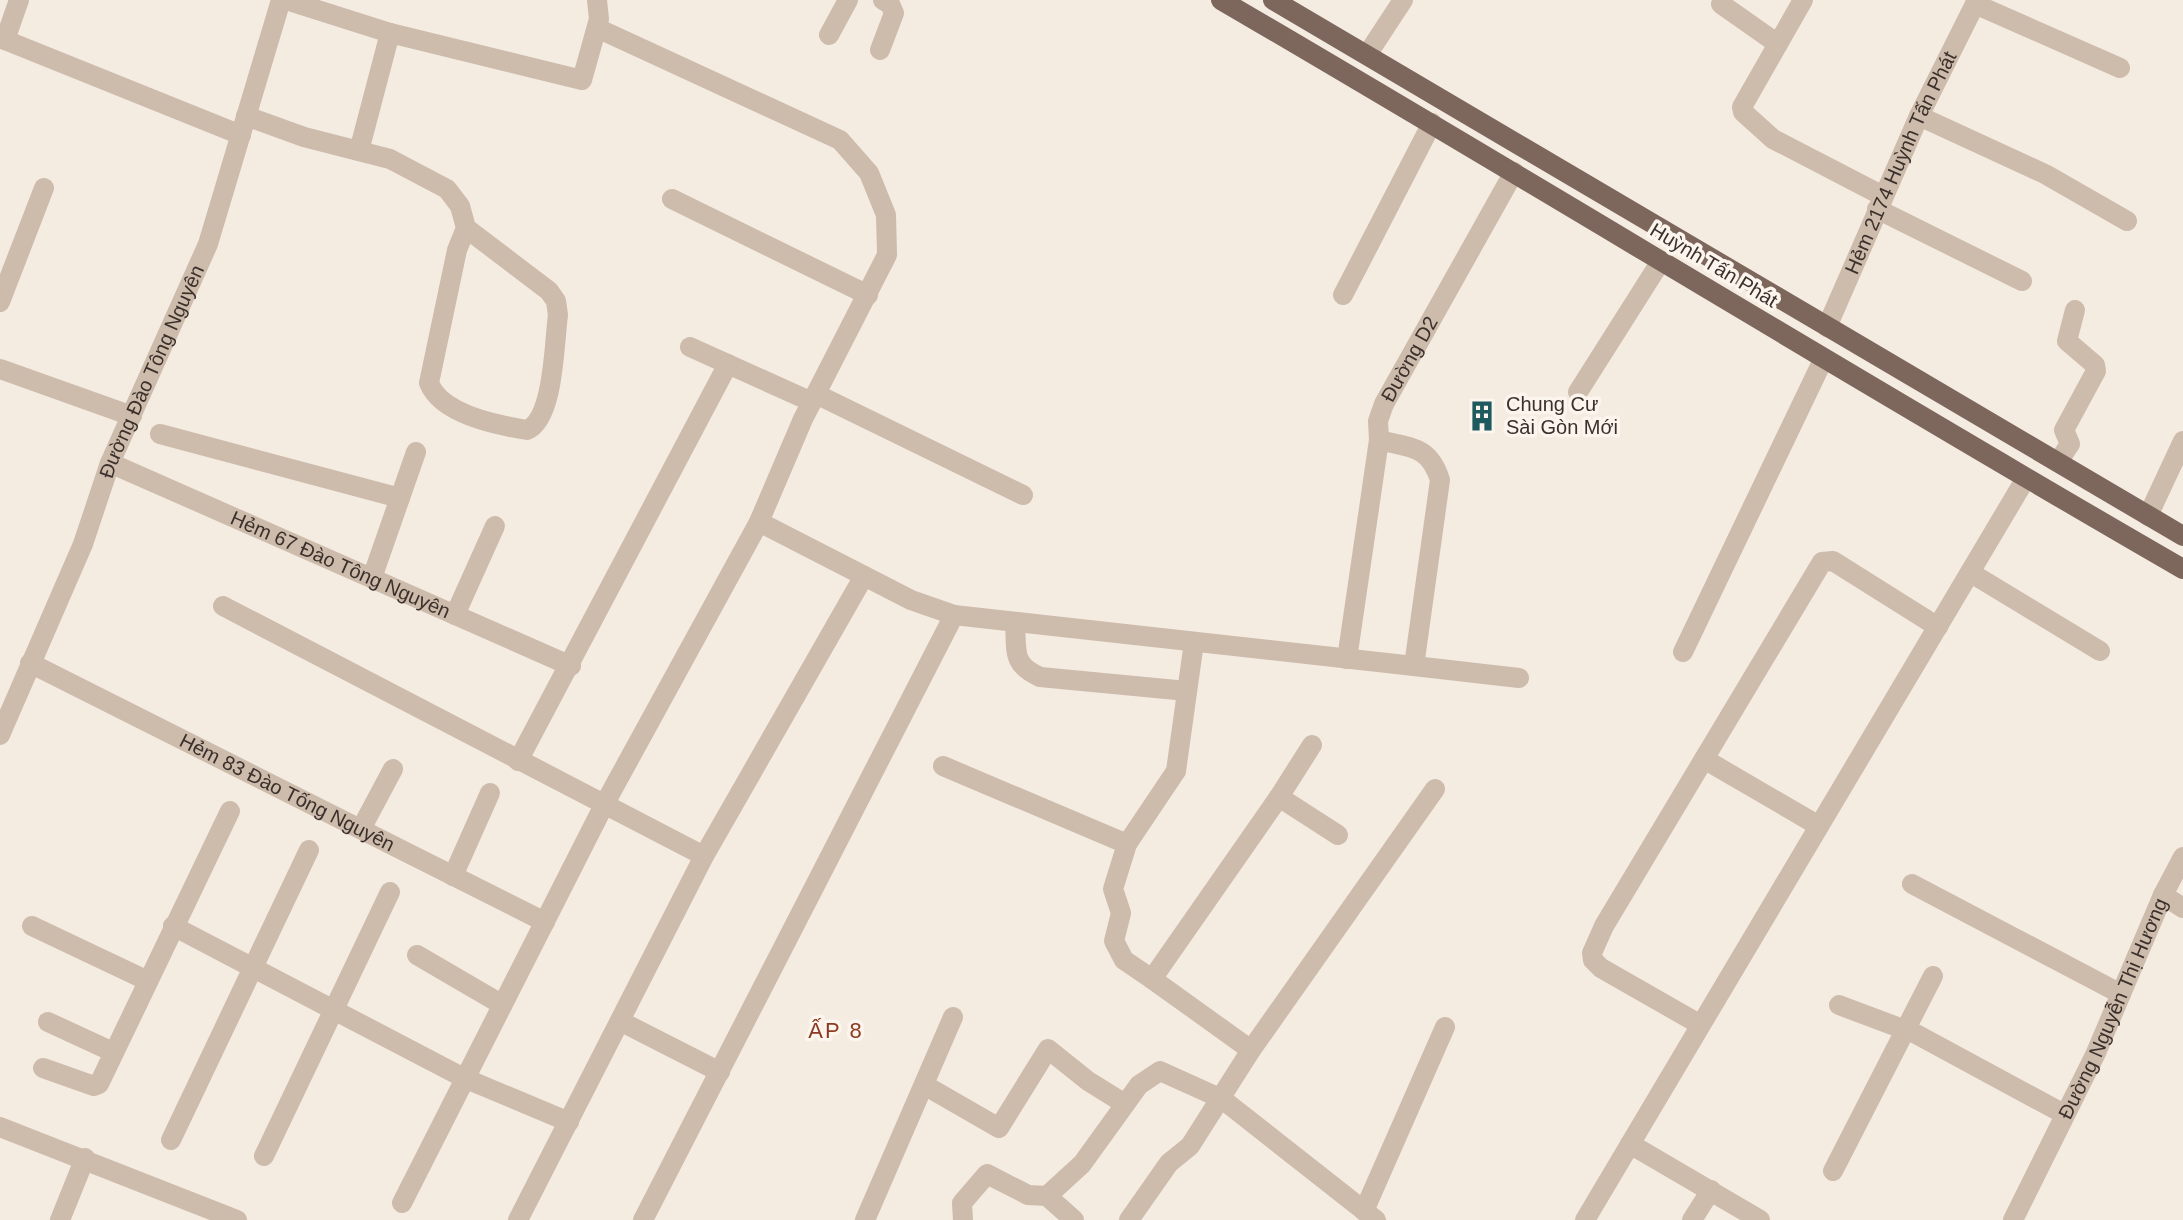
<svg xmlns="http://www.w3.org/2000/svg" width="2183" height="1220" font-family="Helvetica,sans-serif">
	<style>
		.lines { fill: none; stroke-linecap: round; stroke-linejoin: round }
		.minor { stroke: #cdbbac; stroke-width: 20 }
		.major { stroke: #7d675c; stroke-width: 20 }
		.labels { text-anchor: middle; stroke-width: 7; stroke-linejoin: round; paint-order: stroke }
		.street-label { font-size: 20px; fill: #3b302b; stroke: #fbf5ee }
		.poi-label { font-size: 20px; fill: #3b302b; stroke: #fbf5ee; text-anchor: start }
		.neighbourhood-label { font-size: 22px; letter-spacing: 2px; fill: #8c3b22; stroke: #fbf5ee }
	</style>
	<rect width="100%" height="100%" fill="#f4ebe1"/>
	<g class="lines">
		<!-- minor -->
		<g class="minor">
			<path d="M286,0L390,33L582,80L599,19L597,0"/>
			<path d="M1803,0L1742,107L1743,112L1773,139L1883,196"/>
			<path d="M1721,4L1778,44"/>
			<path d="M1975,4L2120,68"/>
			<path d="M829,35L848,0"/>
			<path d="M0,38L241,135"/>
			<path d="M5,40L19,0"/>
			<path d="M880,50L894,13L890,4L883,0"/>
			<path d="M1367,55L1403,0"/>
			<path d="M246,116L304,137L390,159L447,189L460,206L466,228L457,250L429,383C441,414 496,425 527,430C554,419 554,343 558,315L556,301L549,291L466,228"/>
			<path d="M1919,116L2045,174L2127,221"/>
			<path d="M359,151L390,33"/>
			<path d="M672,199L868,295"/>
			<path d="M1877,209L2022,281"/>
			<path d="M1343,295L1432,123"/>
			<path d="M0,302L44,188"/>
			<path id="s1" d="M1827,327L1919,116L1977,0"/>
			<path d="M690,347L812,402"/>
			<path d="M0,369L132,416"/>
			<path d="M1578,392L1661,261"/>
			<path d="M816,394L1023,495"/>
			<path d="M160,434L400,498"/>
			<path d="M2058,462L2070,444L2064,430L2096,371L2095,365L2067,341L2075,310"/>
			<path id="s2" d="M110,463L571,666"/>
			<path d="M2148,516L2183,441"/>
			<path d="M759,522L911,600L954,615L1414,666L1440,480C1429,445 1410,448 1379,440"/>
			<path d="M1971,573L2100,651"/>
			<path d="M372,578L416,452"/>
			<path d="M223,606L704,856"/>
			<path d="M455,615L495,526"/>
			<path d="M1015,622C1017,651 1011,664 1040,677L1187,691"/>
			<path d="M1683,652L1823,360"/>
			<path id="s3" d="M1347,659L1379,440L1378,421L1384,404L1514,172"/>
			<path id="s4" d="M30,663L545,922"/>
			<path d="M1414,666L1519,678"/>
			<path id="s5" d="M0,735L83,544L110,463L208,244L281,0"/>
			<path d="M1704,759L1819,826"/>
			<path d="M518,761L728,364"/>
			<path d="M943,766L1127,844L1176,771L1194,642"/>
			<path d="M1279,797L1312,745"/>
			<path d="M361,829L393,769"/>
			<path d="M1127,844L1113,889L1121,913L1114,941L1124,960L1152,979"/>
			<path d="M453,876L490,793"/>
			<path d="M1912,884L2121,994"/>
			<path d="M2163,895L2183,908"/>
			<path d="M32,926L148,981"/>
			<path d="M173,926L464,1078L569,1122"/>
			<path d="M417,955L501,1004"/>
			<path d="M1839,1005L1916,1034L2064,1114"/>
			<path d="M620,1021L720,1072"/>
			<path d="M48,1022L113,1052"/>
			<path d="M1699,1024L1601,968L1593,960L1592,953L1604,926L1822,562L1833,561L1938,627"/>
			<path d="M1251,1050L1152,979L1279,797L1338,835"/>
			<path d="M43,1068L94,1086L99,1084L230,811"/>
			<path d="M926,1086L999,1128L1048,1049L1088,1081L1125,1104"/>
			<path d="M0,1127L237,1220"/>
			<path d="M171,1140L309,850"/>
			<path d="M1630,1144L1760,1220"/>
			<path d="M264,1156L390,892"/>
			<path d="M1833,1171L1933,976"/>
			<path d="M1047,1196L1074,1220"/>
			<path d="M402,1203L604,805L759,522L803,419L887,255L886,215L869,173L840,140L597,28"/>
			<path d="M1364,1211L1445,1027"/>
			<path d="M60,1220L85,1158"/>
			<path d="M518,1220L704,856L864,576"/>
			<path d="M643,1220L954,615"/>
			<path d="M865,1220L953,1017"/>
			<path d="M963,1220L962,1203L987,1174L1028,1195L1047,1196L1082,1164L1139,1085L1160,1071L1222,1099L1376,1220"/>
			<path d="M1129,1220L1169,1163L1190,1146L1251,1050L1435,789"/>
			<path d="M1585,1220L2026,478"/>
			<path d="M1692,1220L1711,1190"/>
			<path id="s6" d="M2013,1220L2095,1055L2163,895L2183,857"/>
		</g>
		<!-- major -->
		<g class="major">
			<path d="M1221,0C1543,188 1860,383 2183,569"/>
			<path d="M1273,0L2183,536"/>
		</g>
	</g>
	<!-- icons -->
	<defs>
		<g id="building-bare" transform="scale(2.4)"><path d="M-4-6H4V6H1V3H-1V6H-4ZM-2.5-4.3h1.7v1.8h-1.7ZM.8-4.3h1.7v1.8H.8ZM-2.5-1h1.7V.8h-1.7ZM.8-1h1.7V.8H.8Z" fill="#1f5a5e" stroke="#fbf5ee" stroke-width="2.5" paint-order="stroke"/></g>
	</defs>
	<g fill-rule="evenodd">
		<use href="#building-bare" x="1482" y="416"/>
	</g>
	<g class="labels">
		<!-- street labels -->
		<g class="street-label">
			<text dy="7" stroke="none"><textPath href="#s1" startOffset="180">Hẻm 2174 Huỳnh Tấn Phát</textPath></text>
			<text transform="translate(1714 265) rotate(31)" y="7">Huỳnh Tấn Phát</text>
			<text dy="7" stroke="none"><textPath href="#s3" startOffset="310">Đường D2</textPath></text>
			<text dy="7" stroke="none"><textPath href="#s5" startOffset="394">Đường Đào Tông Nguyên</textPath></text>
			<text dy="7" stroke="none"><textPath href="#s2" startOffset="252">Hẻm 67 Đào Tông Nguyên</textPath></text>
			<text dy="7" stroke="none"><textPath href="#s4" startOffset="288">Hẻm 83 Đào Tống Nguyên</textPath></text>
			<text dy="7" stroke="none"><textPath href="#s6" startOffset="234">Đường Nguyễn Thị Hương</textPath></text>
		</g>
		<!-- poi labels -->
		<g class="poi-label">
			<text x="1506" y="411">Chung Cư<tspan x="1506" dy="23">Sài Gòn Mới</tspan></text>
		</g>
		<!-- neighbourhood labels -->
		<g class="neighbourhood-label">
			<text x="836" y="1038">ẤP 8</text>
		</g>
	</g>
</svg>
